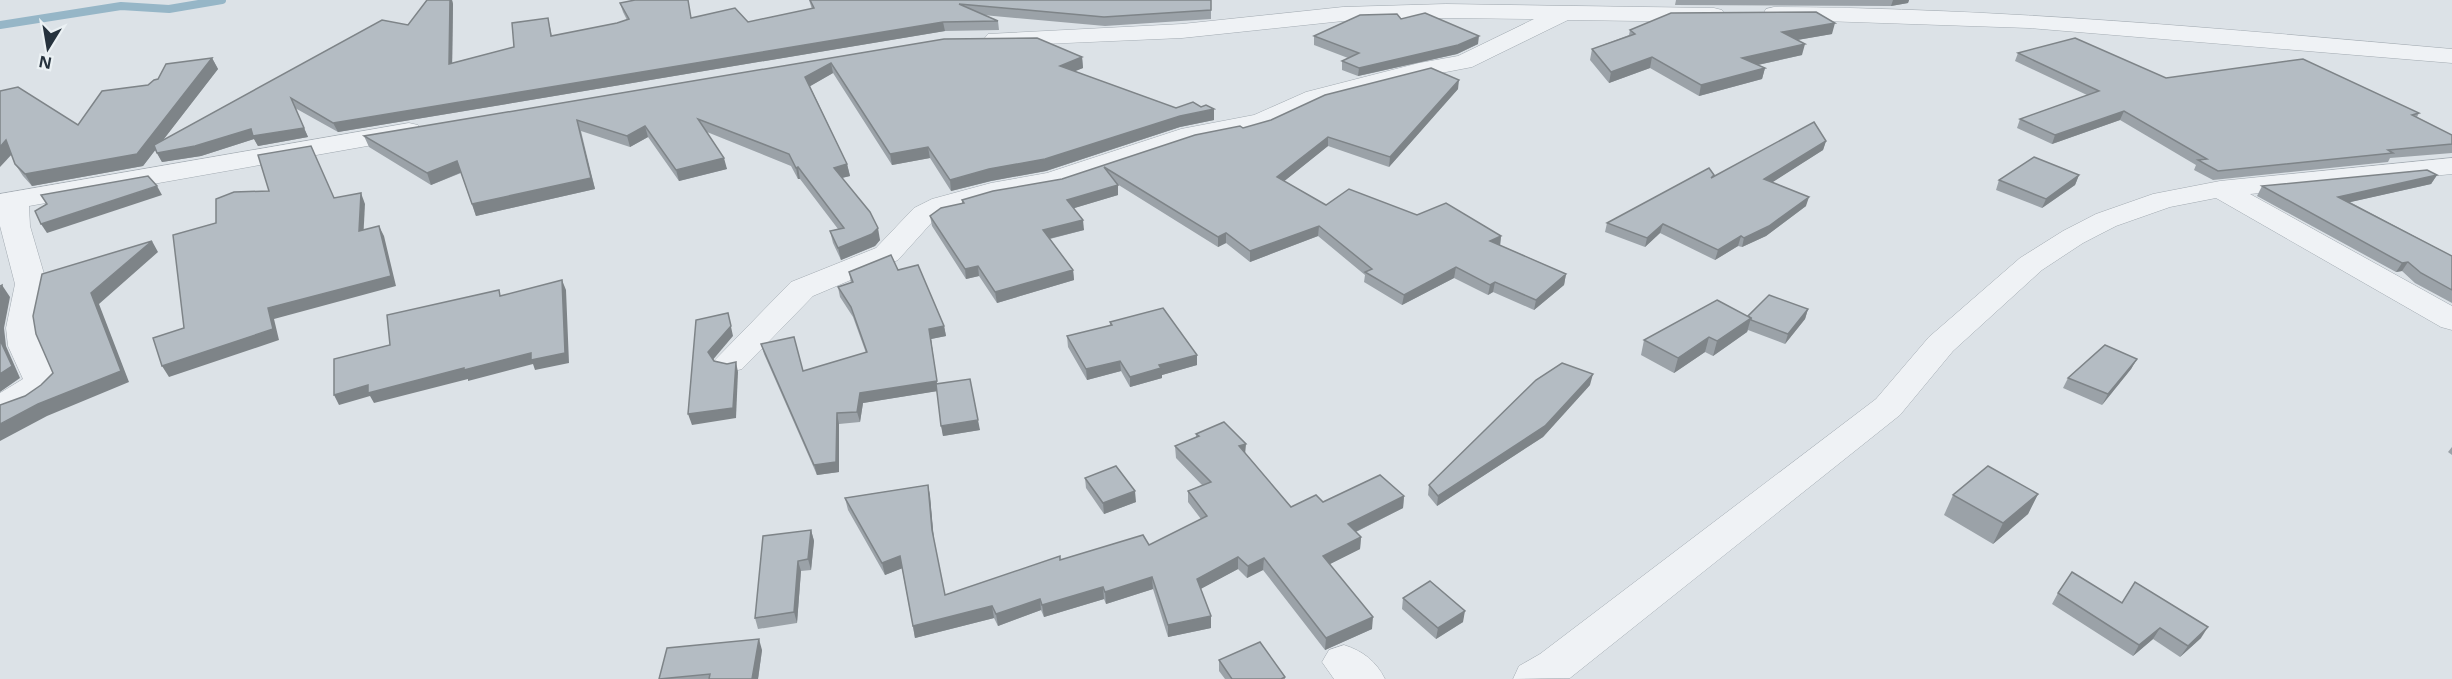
<svg xmlns="http://www.w3.org/2000/svg" width="2452" height="679" font-family="'Noto Sans',sans-serif">
	<style>
		.lines { fill: none; stroke-linecap: round; stroke-linejoin: round }
		.stream { stroke: #96b6c7; stroke-width: 8 }
		.minor-casing { stroke: #a2aab1; stroke-width: 1 }
		.minor { fill: #eff2f5; fill-rule: evenodd }
		.wall { fill: #9ba2a8 }
		.shaded-wall { fill: #7e8488 }
		.building { fill: #b4bcc3; stroke: #7e8488; stroke-width: 1.5 }
	</style>
	<rect width="100%" height="100%" fill="#dce2e7"/>
	<g class="lines">
		<!-- stream -->
		<path class="stream" d="M0,25L121,6L169,9L222,0"/>
		<!-- minor casing -->
		<g class="minor-casing">
			<g id="minor">
				<path d="M1446,4L1714,8L1722,10L1725,15L1722,20L1714,22L1568,20L1472,67L1420,77L1324,102L1270,127L1195,142L1062,187L994,199L952,211L934,220L898,260L813,296L742,369L730,372L718,369L713,362L791,282L876,248L914,208L932,199L991,183L1047,173L1181,129L1254,115L1306,92L1419,63L1458,56L1534,19L1446,18L1343,21L1182,38L996,46L988,44L984,39L988,34L1182,24L1343,7Z"/>
				<path d="M1774,7C2001,8 2226,29 2452,49V63L2029,28L1766,19L1763,14L1766,9Z"/>
				<path d="M409,123L418,125L422,131L418,137L29,206L30,226L47,284L38,328L42,346L59,383C48,400 19,414 0,419V393L23,379L8,346L6,328L15,284L0,226V194Z"/>
				<path d="M2452,158V174L2250,194L2452,306V330L2441,327L2216,198L2170,207L2116,226L2083,243L2042,270L1953,351L1900,415L1570,678L1513,679L1519,666L1540,654L1876,399L1929,337L2020,258L2063,231L2096,214L2153,194L2220,181Z"/>
				<path d="M1344,645C1363,651 1376,661 1385,679H1334L1322,662L1329,650Z"/>
			</g>
		</g>
		<!-- minor -->
		<use href="#minor" class="minor"/>
	</g>
	<!-- wall -->
	<g class="wall">
		<path d="M427,0H452L453,4L452,63L514,47L548,18L552,36L617,23L627,20L623,12L620,3L691,17L748,22L812,9L809,0H1211V19L1105,26L983,15L998,21L999,30L945,31L338,132L295,108L308,137L258,146L254,139L201,156L162,162L155,150L143,166L32,186L23,176L15,164L0,91L78,125L158,79L212,58L218,69L163,140L408,25Z"/>
		<path d="M1676,0H1909L1908,3L1891,6L1675,5Z"/>
		<path d="M1401,19L1478,44L1457,54L1358,76L1342,70V61L1348,58L1314,45V36Z"/>
		<path d="M1630,30L1832,34L1797,40L1802,55L1758,65L1765,68L1762,79L1699,96L1650,68L1609,83L1590,60L1592,49L1629,35Z"/>
		<path d="M944,39L1082,57L1083,68L1074,71L1176,108L1214,120L1180,127L1046,171L991,181L951,191L930,158L892,165L833,73L810,86L847,164L850,176L842,178L880,240L875,246L841,260L833,243L830,231L838,229L800,179H798L791,166L707,132L727,169L679,181L648,137L630,147L581,131L595,189L476,216L461,173L431,185L369,147L364,136Z"/>
		<path d="M2018,53L2166,78L2419,113L2417,117L2452,135V153L2390,158L2388,162L2213,180L2194,170L2196,165L2120,120L2052,144L2017,128L2020,119L2087,95L2015,61Z"/>
		<path d="M1458,89L1389,167L1328,146L1284,181L1326,205L1417,215L1501,236L1500,245L1566,274L1564,285L1534,310L1493,292L1488,295L1454,278L1402,305L1364,282L1365,275L1318,236L1250,262L1226,243L1218,247L1117,184L1118,195L1074,208L1084,230L1050,239L1073,270L1074,280L997,303L979,276L966,279L932,226L930,216L962,203V200L1062,179L1243,128Z"/>
		<path d="M1826,141L1823,150L1772,182L1806,206L1766,236L1742,247L1738,246L1715,260L1660,233L1645,247L1605,232L1607,223L1714,177Z"/>
		<path d="M2079,175L2075,185L2042,208L1996,190L1999,180Z"/>
		<path d="M2437,175L2431,184L2350,202L2452,256V303L2415,283L2402,271L2396,272L2257,196L2262,186Z"/>
		<path d="M898,270L944,326L946,336L931,339L937,384L980,430L943,436L937,391L863,403L860,422L839,424V472L817,475L764,354L761,344L803,371L866,353L853,317L840,297L838,287L851,283L849,272Z"/>
		<path d="M1808,309L1805,319L1785,344L1748,330L1747,332L1713,356L1705,352L1674,373L1641,355L1644,340L1748,316Z"/>
		<path d="M1110,322L1197,365L1162,375V378L1130,387L1121,371L1087,380L1068,347L1067,336L1110,326Z"/>
		<path d="M2137,359L2131,369L2102,405L2063,388L2068,378Z"/>
		<path d="M1590,385L1543,437L1437,506L1428,495L1429,485Z"/>
		<path d="M1196,434L1245,453L1291,507L1323,502L1404,496L1403,508L1356,532L1361,537L1360,549L1330,564L1372,629L1325,650L1263,570L1247,578L1238,569L1200,589L1211,616V628L1168,637L1153,589L1106,604L1104,599L1044,617L1041,610L998,626L994,618L915,638L902,568L885,575L848,510L845,498L928,485L930,496L934,540L945,595L1060,560L1149,545L1201,519L1188,502V491L1202,485L1176,458L1175,446L1196,437Z"/>
		<path d="M2452,447V455L2448,452Z"/>
		<path d="M1085,478L1136,502L1104,514L1086,488Z"/>
		<path d="M2038,494L2028,514L1993,544L1944,515L1953,495Z"/>
		<path d="M811,530L814,541L811,570L801,571L797,623L758,629L755,618Z"/>
		<path d="M2058,593L2122,603L2201,638L2180,657L2153,639L2133,656L2052,604Z"/>
		<path d="M1403,598L1463,622L1436,639L1402,609Z"/>
		<path d="M762,650L758,679H659Z"/>
		<path d="M1219,660L1285,677V679H1225L1219,671Z"/>
	</g>
	<!-- shaded-wall -->
	<g class="shaded-wall">
		<path d="M450,0H452L453,4L452,74L449,64Z"/>
		<path d="M1893,0H1909L1908,3L1891,6Z"/>
		<path d="M943,22L945,31L338,132L333,123Z"/>
		<path d="M1835,23L1832,34L1780,43L1782,32Z"/>
		<path d="M1479,36L1478,44L1457,54L1358,76L1359,68Z"/>
		<path d="M1805,44L1802,55L1739,69L1742,58Z"/>
		<path d="M1082,57L1083,68L1061,77L1060,66Z"/>
		<path d="M1652,57L1650,68L1609,83L1611,72Z"/>
		<path d="M212,58L218,69L143,166L32,186L25,174Z"/>
		<path d="M831,63L833,73L807,88L805,77Z"/>
		<path d="M1765,68L1762,79L1699,96L1701,85Z"/>
		<path d="M1459,80L1458,89L1389,167L1390,157Z"/>
		<path d="M291,98L308,137L258,146L254,139L201,156L162,162L157,153Z"/>
		<path d="M1214,109V120L1180,127L1046,171L991,181L951,191L950,180L1180,116Z"/>
		<path d="M2124,111L2120,120L2052,144L2055,135Z"/>
		<path d="M577,120L595,189L476,216L472,204Z"/>
		<path d="M645,126L648,137L630,147L627,136Z"/>
		<path d="M1328,137V146L1277,187V177Z"/>
		<path d="M6,140L14,152L0,167V147Z"/>
		<path d="M1826,141L1823,150L1762,189L1764,179Z"/>
		<path d="M928,147L930,158L892,165L890,154Z"/>
		<path d="M724,158L727,169L679,181L676,170Z"/>
		<path d="M457,161L462,172L431,185L427,173Z"/>
		<path d="M847,164L850,176L837,179L834,168Z"/>
		<path d="M798,167L800,179H798L796,168Z"/>
		<path d="M2079,175L2075,185L2042,208L2046,199Z"/>
		<path d="M2437,175L2431,184L2333,206L2338,197Z"/>
		<path d="M1118,185V195L1068,210L1067,200Z"/>
		<path d="M157,186L162,195L47,233L41,224Z"/>
		<path d="M361,193L365,204L363,242L359,231Z"/>
		<path d="M1809,197L1806,206L1766,236L1742,247L1744,238Z"/>
		<path d="M1083,220L1084,230L1044,240L1043,230Z"/>
		<path d="M1663,224L1660,233L1645,247L1647,238Z"/>
		<path d="M379,226L384,236L396,286L274,319L279,340L169,377L162,366L268,308Z"/>
		<path d="M1319,226L1318,236L1250,262V251Z"/>
		<path d="M878,228L880,240L875,246L841,260L838,248Z"/>
		<path d="M1226,233V243L1218,247V237Z"/>
		<path d="M1501,236L1500,246L1490,241Z"/>
		<path d="M1741,236L1738,246L1715,260L1718,250Z"/>
		<path d="M152,241L158,252L99,304L129,382L47,416L0,441V424L38,404L91,293Z"/>
		<path d="M2408,262L2402,271L2396,272L2402,263Z"/>
		<path d="M978,266L979,276L966,279L965,269Z"/>
		<path d="M1456,267L1454,278L1402,305L1404,295Z"/>
		<path d="M1073,270L1074,280L997,303L995,292Z"/>
		<path d="M1566,274L1564,285L1534,310L1536,300Z"/>
		<path d="M562,280L566,290L569,363L535,370L533,364L468,381V379L374,403L370,396L339,405L334,395Z"/>
		<path d="M1495,282L1493,292L1488,295L1490,285Z"/>
		<path d="M2,285L10,297L4,328L6,346L20,378L0,392V297Z"/>
		<path d="M1808,309L1805,319L1785,344L1788,334Z"/>
		<path d="M728,313L733,336L711,362L708,352Z"/>
		<path d="M1751,318L1747,332L1713,356L1717,341Z"/>
		<path d="M944,326L946,336L931,339L938,391L863,403L860,422L857,412L860,393L929,329Z"/>
		<path d="M1709,337L1705,352L1674,373L1678,358Z"/>
		<path d="M1197,355V365L1162,375V378L1130,387V377L1159,365Z"/>
		<path d="M2137,359L2131,369L2102,405L2108,394Z"/>
		<path d="M1120,361L1121,371L1087,380L1086,369Z"/>
		<path d="M736,362L738,372L736,418L692,425L688,414Z"/>
		<path d="M1593,374L1590,385L1543,437L1437,506L1438,496Z"/>
		<path d="M837,413L839,424V472L817,475L814,465Z"/>
		<path d="M978,420L980,430L943,436L941,426Z"/>
		<path d="M1246,444L1245,455L1239,446Z"/>
		<path d="M928,485L930,496L934,542L932,530Z"/>
		<path d="M1135,491L1136,502L1104,514L1103,503Z"/>
		<path d="M2038,494L2028,514L1993,544L2003,523Z"/>
		<path d="M1404,496L1403,508L1347,536L1348,524Z"/>
		<path d="M811,530L814,541L811,570L808,559Z"/>
		<path d="M1361,537L1360,549L1322,568L1323,556Z"/>
		<path d="M900,556L903,568L885,575L882,563Z"/>
		<path d="M1238,557V569L1197,591V579Z"/>
		<path d="M1264,558L1263,570L1247,578L1248,566Z"/>
		<path d="M798,561L801,571L797,623L794,612Z"/>
		<path d="M1152,577L1153,589L1106,604L1105,592Z"/>
		<path d="M1103,587L1104,599L1044,617L1042,605Z"/>
		<path d="M1040,599L1041,610L998,626L996,614Z"/>
		<path d="M992,606L994,618L915,638L913,626Z"/>
		<path d="M1465,611L1463,622L1436,639L1438,628Z"/>
		<path d="M1211,616V628L1168,637V625Z"/>
		<path d="M1373,617L1372,629L1325,650L1326,638Z"/>
		<path d="M2208,627L2201,638L2180,657L2188,646Z"/>
		<path d="M2160,628L2153,639L2133,656L2139,645Z"/>
		<path d="M759,639L762,650L758,679H752Z"/>
	</g>
	<!-- building -->
	<g class="building">
		<path d="M427,0H450L449,64L514,47L512,23L548,18L551,36L617,23L629,19L620,3L635,0H688L691,18L735,8L748,22L814,8L810,0H1211V10L1104,17L959,4L998,21L943,22L333,123L291,98L304,128L253,136L251,129L195,146L157,153L154,145L382,20L408,25Z"/>
		<path d="M1816,12L1835,23L1782,32L1805,44L1742,58L1765,68L1701,85L1652,57L1611,72L1592,49L1635,34L1630,30L1671,13Z"/>
		<path d="M1425,13L1479,36L1458,45L1359,68L1342,61L1359,53L1314,36L1360,15L1397,14L1401,19Z"/>
		<path d="M1037,38L1082,57L1060,66L1176,108L1193,102L1201,107L1206,105L1214,109L1180,116L1045,159L989,169L950,180L928,147L890,154L831,63L805,77L847,164L834,168L870,212L878,228L872,234L838,248L830,231L844,228L798,167L796,168L789,154L698,119L724,158L676,170L645,126L627,136L577,120L591,178L472,204L457,161L427,173L364,136L944,39Z"/>
		<path d="M2075,38L2166,78L2303,59L2419,113L2412,115L2452,135V144L2388,150L2393,153L2218,171L2198,160L2207,159L2124,111L2055,135L2020,119L2099,91L2018,53Z"/>
		<path d="M212,58L137,154L25,174L15,164L6,140L0,147V91L18,87L78,125L102,91L148,85L154,80L158,79L166,64Z"/>
		<path d="M1431,68L1459,80L1390,157L1328,137L1277,177L1326,205L1349,189L1417,215L1446,203L1501,236L1490,241L1566,274L1536,300L1495,282L1490,285L1456,267L1404,295L1365,272L1372,269L1319,226L1250,251L1226,233L1218,237L1104,167L1118,185L1067,200L1083,220L1043,230L1073,270L995,292L978,266L965,269L930,216L941,208L964,203L962,200L993,191L1062,179L1195,135L1240,126L1243,128L1271,120L1325,95Z"/>
		<path d="M1814,122L1826,141L1764,179L1809,197L1769,226L1744,238L1741,236L1718,250L1663,224L1647,238L1607,223L1709,168L1714,175L1711,178Z"/>
		<path d="M311,146L334,198L361,193L359,231L379,226L391,276L268,308L273,329L162,366L153,338L184,328L173,235L216,223V199L234,192L269,191L258,155Z"/>
		<path d="M2034,157L2079,175L2046,199L1999,180Z"/>
		<path d="M2427,170L2437,175L2338,197L2452,256V290L2421,273L2408,262L2402,263L2262,186Z"/>
		<path d="M148,176L157,186L41,224L35,211L47,204L41,195Z"/>
		<path d="M152,241L91,293L121,371L38,404L0,424V405L25,396L41,385L53,373L36,334L33,316L42,274Z"/>
		<path d="M891,255L898,270L918,265L944,326L929,329L937,381L860,393L857,412L837,413L836,462L814,465L761,344L794,337L803,371L867,352L851,307L838,287L853,282L849,272Z"/>
		<path d="M562,280L565,353L531,360V353L464,370V368L368,393V385L334,395V359L390,345L387,315L499,290L500,296Z"/>
		<path d="M2,285L0,297V286Z"/>
		<path d="M1769,295L1808,309L1788,334L1751,320V318L1748,316Z"/>
		<path d="M1717,300L1751,318L1717,341L1709,337L1678,358L1644,340Z"/>
		<path d="M1163,308L1197,355L1159,365L1161,368L1130,377L1120,361L1086,369L1067,336L1112,325L1110,322Z"/>
		<path d="M728,313L731,326L708,352L714,361L727,364L736,362L733,408L688,414L696,320Z"/>
		<path d="M0,340L12,366L0,374Z"/>
		<path d="M2105,345L2137,359L2108,394L2068,378Z"/>
		<path d="M1562,363L1593,374L1545,426L1438,496L1429,485L1536,380Z"/>
		<path d="M970,379L978,420L941,426L936,384Z"/>
		<path d="M1224,422L1246,444L1239,446L1291,507L1316,495L1323,502L1380,475L1404,496L1348,524L1361,537L1323,556L1373,617L1326,638L1264,558L1248,566L1238,557L1197,579L1211,616L1168,625L1152,577L1105,592L1103,587L1042,605L1040,599L996,614L992,606L913,626L900,556L882,563L845,498L928,485L932,530L945,595L1060,556V560L1143,535L1149,545L1207,516L1188,491L1211,482L1175,446L1199,436L1196,434Z"/>
		<path d="M1116,466L1135,491L1103,503L1085,478Z"/>
		<path d="M1988,466L2038,494L2003,523L1953,495Z"/>
		<path d="M811,530L808,559L798,561L794,612L755,618L763,536Z"/>
		<path d="M2072,572L2122,603L2135,582L2208,627L2188,646L2160,628L2139,645L2058,593Z"/>
		<path d="M1430,581L1465,611L1438,628L1403,598Z"/>
		<path d="M759,639L752,679H709L710,674L659,679L667,648Z"/>
		<path d="M1260,642L1285,677L1281,679H1232L1219,660Z"/>
	</g>
	<!-- north arrow -->
	<g transform="translate(48 48) rotate(191)" stroke="#ebf1f4" stroke-width="4.5" paint-order="stroke">
	<path d="M0-4.5L10 22L0 15L-10 22Z" fill="#26323d"/>
	<text y="-9" font-size="16" font-weight="bold" text-anchor="middle" fill="#26323d">N</text>
	</g>
</svg>
